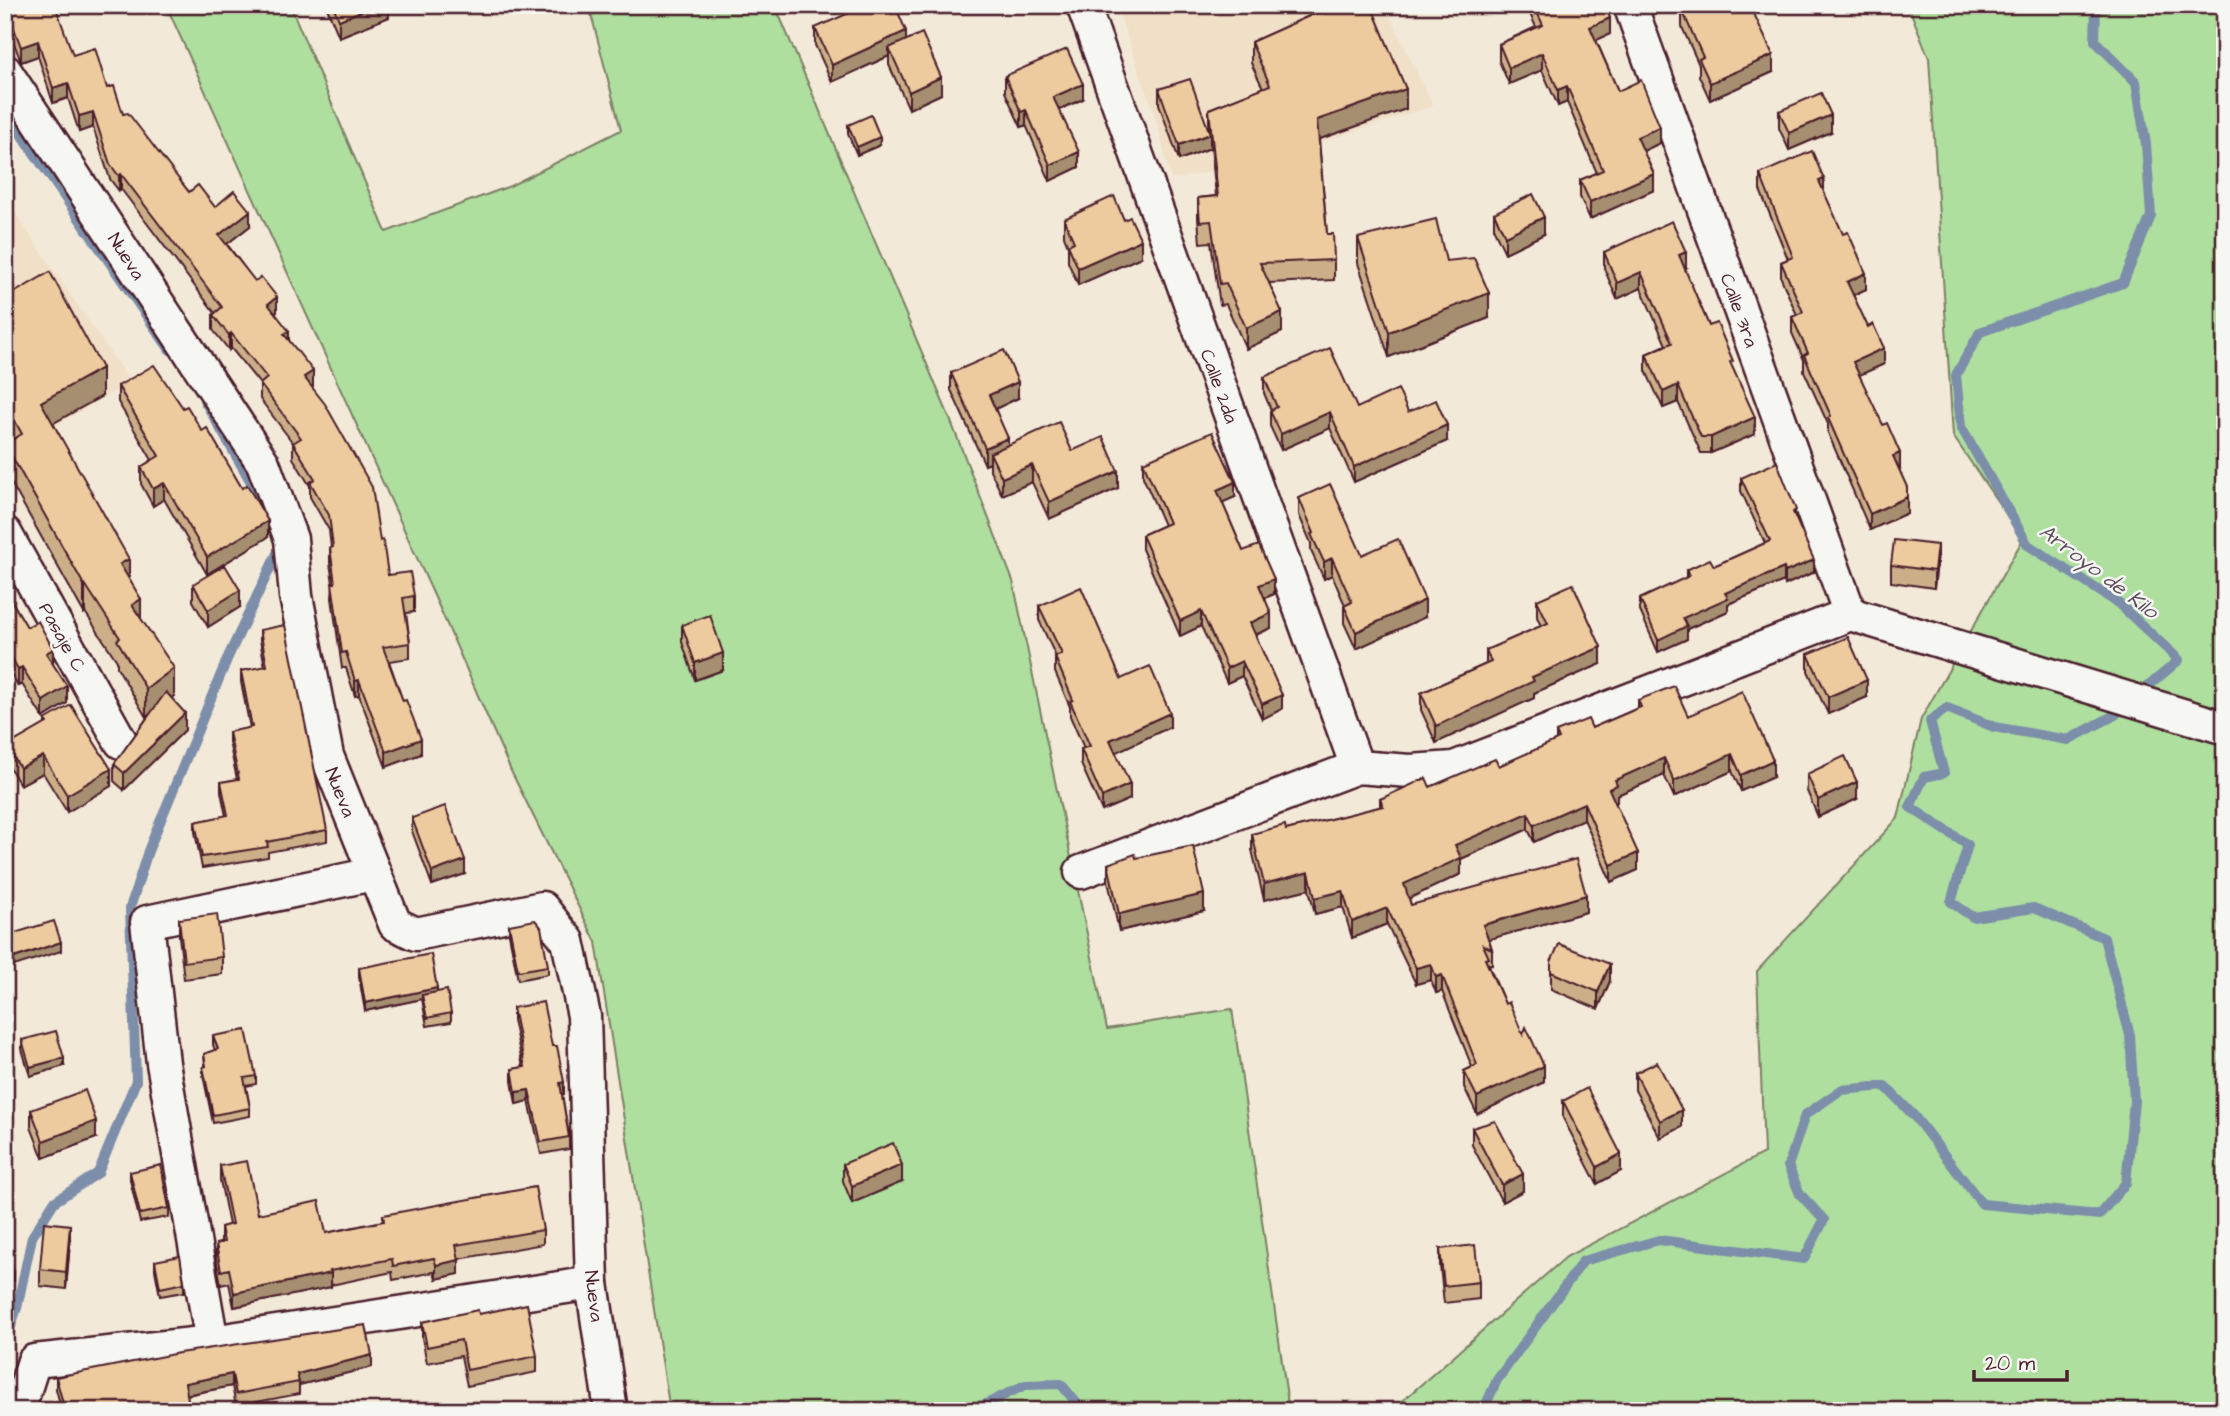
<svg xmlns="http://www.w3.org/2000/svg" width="2230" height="1416" font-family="'Architects Daughter',sans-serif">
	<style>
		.built { fill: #f1e0c8 }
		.green { fill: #aedf9f; stroke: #7c7f65; stroke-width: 2 }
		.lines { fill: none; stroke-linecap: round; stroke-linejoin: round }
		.stream { stroke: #7b8ea9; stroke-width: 10 }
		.minor-casing { stroke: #4a1f2b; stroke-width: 37 }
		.minor { stroke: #f6f6f2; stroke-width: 32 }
		.wall { fill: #ccaf89; stroke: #4a1f2b; stroke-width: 2 }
		.shaded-wall { fill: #a68e6f; stroke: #4a1f2b; stroke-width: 2 }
		.building { fill: #edcb9f; stroke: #4a1f2b; stroke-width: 2 }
		.labels { text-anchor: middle; stroke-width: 5; stroke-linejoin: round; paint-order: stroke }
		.street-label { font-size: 19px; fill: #4a1f2b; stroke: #f6f6f2 }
		.water-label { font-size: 21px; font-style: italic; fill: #5e4d60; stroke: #f6f6f2 }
	</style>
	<rect width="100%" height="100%" fill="#f3e9d9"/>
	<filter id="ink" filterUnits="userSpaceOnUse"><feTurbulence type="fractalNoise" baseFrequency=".0143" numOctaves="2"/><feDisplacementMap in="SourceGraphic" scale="14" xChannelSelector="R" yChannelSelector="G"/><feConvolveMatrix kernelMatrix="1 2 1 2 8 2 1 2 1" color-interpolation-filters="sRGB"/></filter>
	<g filter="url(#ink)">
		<!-- built -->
		<g class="built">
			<path d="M1116,5H1385L1433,106L1271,158L1171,180L1156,119Z"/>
			<path d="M5,198L130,382L5,456Z"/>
		</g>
		<!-- green -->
		<g class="green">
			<path d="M166,5H290L386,232L510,186L621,130L589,6L775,5L950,419L1013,581L1107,1029L1232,1009L1289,1411H670L596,942L511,771L442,613Z"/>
			<path d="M1908,5H2225V1411H1391L1566,1257L1764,1153L1757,971L1898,818L1921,719L2023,539L1953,436L1929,58Z"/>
		</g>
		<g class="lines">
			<!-- stream -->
			<g class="stream">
				<path d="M2096,5L2095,41L2136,82L2146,144L2151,216L2123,283L1980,332L1956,375L1961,427L2028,545L2118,603L2179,660L2138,695"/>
				<path d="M5,111L170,350"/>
				<path d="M204,400L264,505"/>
				<path d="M5,1344L17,1308L32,1237L54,1202L98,1173L136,1081L130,908L148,851L228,657L282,543"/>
				<path d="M972,1411L1025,1385L1061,1384L1083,1411"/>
				<path d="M1483,1411L1497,1380L1583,1261L1659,1240L1804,1259L1824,1220L1800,1194L1788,1166L1805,1115L1841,1090L1885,1086L1915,1117L1982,1204L2099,1215L2126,1183L2134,1101L2130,1035L2104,938L2034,908L1973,917L1951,902L1968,845L1910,807L1924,777L1944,773L1930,721L1947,708L1994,727L2068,740L2115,715L2127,705"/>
			</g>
			<!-- minor casing -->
			<g class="minor-casing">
				<g id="minor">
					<path d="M1083,5L1357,767"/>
					<path d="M1630,5L1850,614"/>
					<path d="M5,71L263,463L291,539L296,596L327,756L395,924L416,934L542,908L568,941L584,1016L592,1283L611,1411"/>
					<path d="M5,533L121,742"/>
					<path d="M1081,872L1357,767L1410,771L1454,768L1850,614L2225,728"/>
					<path d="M212,1342L163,1063L147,922L373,874"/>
					<path d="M18,1411L34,1361L212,1342L592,1283"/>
				</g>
			</g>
			<!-- minor -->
			<use href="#minor" class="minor"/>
		</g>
		<!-- wall -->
		<g class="wall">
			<path d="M5,5L73,55L107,88L123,114L189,192L250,226L227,244L277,312L275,313L313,386L312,387L380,541L388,575L414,596V612L406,613L410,643V658L389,661L421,754L386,767L359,695L355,696L346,668H342L332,598L333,583L330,563V548H331L329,530L310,497V486L293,458V443L260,399V384L231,348L229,350L213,330V315L215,313L121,189L119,191L110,179L93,127L79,132L68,98L53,103L38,56L21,62L11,35L8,36L5,27Z"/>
			<path d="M327,5H389V17L339,37L327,8Z"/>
			<path d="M1328,5H1371L1406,109L1319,139L1327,234L1334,260V280L1269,283L1282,332L1246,349L1226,304L1220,305L1211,242L1200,243L1198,218V198L1216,196L1210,137V148L1179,160L1159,104V89L1209,132V109L1263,88L1251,63V42L1329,7Z"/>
			<path d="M1526,5H1605L1610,34L1596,40L1618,91L1660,143L1643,151L1654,190L1590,219L1580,197V180L1597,173L1567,102L1558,106L1542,70L1509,84L1499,61V44L1536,27Z"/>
			<path d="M1682,10L1773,72L1710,100L1699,76V65L1682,27Z"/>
			<path d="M815,28L906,40L941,94L909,109L889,65V56L832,82L815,45Z"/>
			<path d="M1005,76L1083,99L1059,110L1079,167L1050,181L1026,125L1021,127L1005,92Z"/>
			<path d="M1779,111L1831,132L1789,150L1779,128Z"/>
			<path d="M848,125L880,145L857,155L848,134Z"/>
			<path d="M1760,174L1824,193L1866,289L1853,295L1884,364L1859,375L1900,469H1899L1907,513L1870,530L1828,433V424L1804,371V360L1792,333V317L1797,315L1781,278V262L1788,259L1760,190Z"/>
			<path d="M1494,213L1544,234L1505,253L1494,230Z"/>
			<path d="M1064,219L1141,257L1078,285L1068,262V246L1064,236Z"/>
			<path d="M1358,238L1446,261L1489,318L1389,357L1358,263Z"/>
			<path d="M1604,252L1686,268L1684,269L1709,326L1733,370L1755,434L1711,453H1701L1678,402L1663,408L1646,371V354L1666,345L1641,288L1617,299L1604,268Z"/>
			<path d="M5,298L102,396L53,423L129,579L141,619L174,696L171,698L185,730L124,790L114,781V764L149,715L146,717L117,667V661L85,612L84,613L5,472V443L11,440L5,430Z"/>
			<path d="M951,373L1018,398L995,409L1008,445L1072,451L1118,488L1049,519L1032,482L1002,495L990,470V463L985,465L951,390Z"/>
			<path d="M1264,377L1357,408L1408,412L1447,441L1354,482L1330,428L1281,450L1270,426V411L1271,410L1264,393Z"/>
			<path d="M118,386L183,408L202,431L268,537L207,574L164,499L153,506L141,484V467L152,460L118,402Z"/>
			<path d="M1143,462L1235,497L1222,502L1243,551L1274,594L1265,598L1271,628L1256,635L1282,709L1262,719L1242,676L1227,683L1201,626L1180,636L1142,549V535L1164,525L1143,477Z"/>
			<path d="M1741,478L1796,520L1814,572L1785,585L1784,581L1728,604V611L1687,629V639L1658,652L1640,611V599L1686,578V570L1714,566L1765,543L1741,491Z"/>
			<path d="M1299,498L1362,555L1425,617L1356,649L1344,623V606L1345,605L1332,575L1324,579L1311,551V543L1299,515Z"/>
			<path d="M1937,562L1934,588L1891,582V565Z"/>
			<path d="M193,584L240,607L208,627L193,601Z"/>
			<path d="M5,590L27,627L53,664L67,703L43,718L22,684L18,686L5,663Z"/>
			<path d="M1537,600L1601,664L1534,693V698L1436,743L1421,710V693L1486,664V650L1541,626L1537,617Z"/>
			<path d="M1039,606L1121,679L1170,727L1115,752L1130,799L1102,811L1081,764V749L1084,748L1070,716V707L1055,672V657H1056L1039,620Z"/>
			<path d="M682,625L723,670L695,680L682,642Z"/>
			<path d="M260,630L327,830V841L268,852V857L202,868L195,832V822L226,816L221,792V782L237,779L229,742V732L250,728L241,682V671L265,667L260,640Z"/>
			<path d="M1808,654L1867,697L1828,714L1808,671Z"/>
			<path d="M1638,700L1688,716L1773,777L1741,791L1732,771L1674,797L1664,775L1617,795V802H1615L1638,870L1611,882L1584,819L1534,842L1528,829L1461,859V874L1409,898L1411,905L1586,912L1489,939L1492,949V965L1489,964V966L1505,1004L1544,1082L1477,1114L1464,1087V1071L1472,1067L1442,991L1436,993L1431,980L1416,984L1387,924L1352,938L1343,907L1315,914L1309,889L1264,900L1252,850V834L1286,830L1380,807V799L1430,787L1499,766L1556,741V732L1592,728L1638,708Z"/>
			<path d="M45,720L111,786L67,812L43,773L20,785L7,763V746L45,724Z"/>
			<path d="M1807,774L1857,799L1818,817L1807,791Z"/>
			<path d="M412,818L465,874L432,885L412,831Z"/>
			<path d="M1136,858L1204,911L1119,931L1108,881V864Z"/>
			<path d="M179,919L222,957V974L184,979L179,936Z"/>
			<path d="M509,925L548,966V974L518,980L509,934Z"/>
			<path d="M1551,962L1610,981L1598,1009L1551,989Z"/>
			<path d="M359,968L437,992L451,1013V1022L427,1026L422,999L365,1011L359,977Z"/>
			<path d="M513,1008L552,1046L564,1094L562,1095L569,1137V1149L541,1154L529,1101L516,1104L512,1081V1069L523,1067L513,1020Z"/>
			<path d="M213,1036L256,1076V1084L246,1086L250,1108V1116L213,1123L203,1075V1067L205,1066L204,1054L215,1050L213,1045Z"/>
			<path d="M22,1040L64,1066L30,1076L22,1049Z"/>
			<path d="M1635,1073L1682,1127L1660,1138L1635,1090Z"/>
			<path d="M1563,1101L1621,1171L1597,1184L1563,1118Z"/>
			<path d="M31,1110L96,1138L43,1158L31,1127Z"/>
			<path d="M1472,1128L1523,1191L1502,1202L1472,1145Z"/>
			<path d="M843,1164L902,1182L852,1203L843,1181Z"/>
			<path d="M220,1166L258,1214L326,1233L383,1221V1215L543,1230V1244L459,1259V1274L436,1279L434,1272L393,1280L392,1272L331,1285V1287L234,1307L229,1283L221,1285L216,1258V1244L221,1243V1227L229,1225L220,1180Z"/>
			<path d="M130,1172L169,1208V1217L140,1222L130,1180Z"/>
			<path d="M70,1242L66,1289L40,1286V1269Z"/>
			<path d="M1440,1249L1479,1282V1299L1444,1303L1440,1266Z"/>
			<path d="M155,1261L184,1283V1292L160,1296L155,1270Z"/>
			<path d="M479,1314L537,1356V1372L467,1386L461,1356L427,1363L422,1338V1322Z"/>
			<path d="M372,1367L299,1385V1394L236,1406L232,1386L187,1395L189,1411H62L56,1389V1377Z"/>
		</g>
		<!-- shaded-wall -->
		<g class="shaded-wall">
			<path d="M376,5H389V17L339,37V20Z"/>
			<path d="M1610,18V34L1590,43V27Z"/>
			<path d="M11,20V35L8,36V21Z"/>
			<path d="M906,31V48H889V56L832,82V65Z"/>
			<path d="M38,41V56L21,62V47Z"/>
			<path d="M1542,53V70L1509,84V68Z"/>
			<path d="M1773,55V72L1710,100V83Z"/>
			<path d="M941,77V94L909,109V92Z"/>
			<path d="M68,83V98L53,103V88Z"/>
			<path d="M1083,84V99L1053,112V97Z"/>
			<path d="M1567,86V102L1558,106V90Z"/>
			<path d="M1406,89V109L1317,140V120Z"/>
			<path d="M1026,110V125L1021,127V112Z"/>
			<path d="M93,112V127L79,132V116Z"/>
			<path d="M1831,115V132L1789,150V133Z"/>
			<path d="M1660,127V143L1637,154V137Z"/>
			<path d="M1210,134V148L1179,160V145Z"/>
			<path d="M880,137V145L857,155V147Z"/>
			<path d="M1079,152V167L1050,181V165Z"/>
			<path d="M121,174V189L119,191V176Z"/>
			<path d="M1654,174V190L1590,219V202Z"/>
			<path d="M1824,179V195L1819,181Z"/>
			<path d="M250,211V226L219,250V235Z"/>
			<path d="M1544,217V234L1505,253V236Z"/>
			<path d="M1141,240V257L1078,285V268Z"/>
			<path d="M1686,252V268L1679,272V255Z"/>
			<path d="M1641,272V288L1617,299V283Z"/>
			<path d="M1866,273V289L1847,298V282Z"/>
			<path d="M1489,293V318L1389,357V332Z"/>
			<path d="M277,297V312L268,319V304Z"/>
			<path d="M1282,312V332L1246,349V328Z"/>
			<path d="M289,331V346L284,334Z"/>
			<path d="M231,333V348L229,350V335Z"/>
			<path d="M1884,348V364L1853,378V362Z"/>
			<path d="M102,368V396L41,430V402Z"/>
			<path d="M313,371V386L304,393V377Z"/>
			<path d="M1018,382V398L989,412V395Z"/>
			<path d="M1678,385V402L1663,408V392Z"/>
			<path d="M1330,412V428L1281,450V434Z"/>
			<path d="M1755,417V434L1711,453V437Z"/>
			<path d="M1447,425V441L1354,482V467Z"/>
			<path d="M1008,438V455L990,453V463L985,465V448Z"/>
			<path d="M1900,453V469L1893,472V456Z"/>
			<path d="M1032,465V482L1002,495V478Z"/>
			<path d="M1118,471V488L1049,519V502Z"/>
			<path d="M1235,482V497L1217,505V490Z"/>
			<path d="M164,483V499L153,506V489Z"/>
			<path d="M1907,497V513L1870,530V514Z"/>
			<path d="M268,521V537L207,574V557Z"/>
			<path d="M1937,545V562L1934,588V571Z"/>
			<path d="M1332,558V575L1324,579V562Z"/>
			<path d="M129,559V587L120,564Z"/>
			<path d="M1814,560V572L1785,585V572Z"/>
			<path d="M1784,568V581L1728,604V611L1687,629V639L1658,652V640L1683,618L1725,593Z"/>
			<path d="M1274,579V594L1259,600V585Z"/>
			<path d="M85,584V612L84,613V585Z"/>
			<path d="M240,590V607L208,627V610Z"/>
			<path d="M141,599V627L132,605Z"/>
			<path d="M1425,600V617L1356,649V632Z"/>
			<path d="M1201,611V626L1180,636V621Z"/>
			<path d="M1271,613V628L1250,637V623Z"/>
			<path d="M1601,647V664L1534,693V698L1436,743V726L1532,677Z"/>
			<path d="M53,649V666L46,653Z"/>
			<path d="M723,653V670L695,680V663Z"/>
			<path d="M1242,661V676L1227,683V668Z"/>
			<path d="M22,667V684L18,686V669Z"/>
			<path d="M174,668V696L146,717V689Z"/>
			<path d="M359,680V695L355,696V681Z"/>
			<path d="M1867,680V697L1828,714V697Z"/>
			<path d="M67,686V703L43,718V701Z"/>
			<path d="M1282,695V709L1262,719V704Z"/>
			<path d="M185,713V730L124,790V773Z"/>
			<path d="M1170,713V727L1110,755V740Z"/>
			<path d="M421,739V754L386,767V752Z"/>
			<path d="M1732,754V771L1674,797V781Z"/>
			<path d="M43,756V773L20,785V768Z"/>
			<path d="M1664,758V775L1617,795V802L1609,805V789L1615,780Z"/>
			<path d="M1773,760V777L1741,791V775Z"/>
			<path d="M111,769V786L67,812V795Z"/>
			<path d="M1857,782V799L1818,817V800Z"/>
			<path d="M1130,784V799L1102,811V797Z"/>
			<path d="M1584,803V819L1534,842V825Z"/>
			<path d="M1528,813V829L1461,859V874L1404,901V884L1455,845Z"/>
			<path d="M1638,853V870L1611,882V865Z"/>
			<path d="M465,860V874L432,885V872Z"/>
			<path d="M1309,872V889L1264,900V884Z"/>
			<path d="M1343,891V907L1315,914V898Z"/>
			<path d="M1204,894V911L1119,931V914Z"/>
			<path d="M1586,895V912L1483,941V925Z"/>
			<path d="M1387,908V924L1352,938V922Z"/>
			<path d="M61,942V951L5,969V961Z"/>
			<path d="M1431,964V980L1416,984V968Z"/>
			<path d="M1610,964V981L1598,1009V992Z"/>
			<path d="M1442,975V991L1436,993V977Z"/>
			<path d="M437,988V996L422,995V999L365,1011V1003Z"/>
			<path d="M64,1058V1066L30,1076V1067Z"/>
			<path d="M1544,1066V1082L1477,1114V1097Z"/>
			<path d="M564,1082V1094L560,1095V1083Z"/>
			<path d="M529,1090V1101L516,1104V1092Z"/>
			<path d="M1682,1110V1127L1660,1138V1121Z"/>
			<path d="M96,1121V1138L43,1158V1141Z"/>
			<path d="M1621,1154V1171L1597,1184V1167Z"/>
			<path d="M902,1165V1182L852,1203V1186Z"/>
			<path d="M1523,1174V1191L1502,1202V1185Z"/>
			<path d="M70,1225V1242L66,1289V1272Z"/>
			<path d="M459,1260V1274L436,1279V1265Z"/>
			<path d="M14,1272V1281L5,1284V1275Z"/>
			<path d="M331,1273V1287L234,1307V1293Z"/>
			<path d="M372,1355V1367L299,1385L297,1374Z"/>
			<path d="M232,1374V1386L185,1395V1383Z"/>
		</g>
		<!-- building -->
		<g class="building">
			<path d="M5,5H55L73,55L95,48L107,88L114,86L123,114L128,113L189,192L198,185L215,207L234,191L250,211L219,235L255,281L261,277L277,297L268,304L289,331L284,334L313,371L304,377L325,404L372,487L380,541L383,540L388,575L410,572L414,596L403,598L410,643L383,647L403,701L406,700L421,739L386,752L359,680L355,681L346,652L342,653L332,583H335L330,548L333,547L329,515L310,482L315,479L293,443L301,438L260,384L267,378L231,333L229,335L213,315L222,307L121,174L119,176L110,164L93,112L79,116L68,83L53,88L38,41L21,47L11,20L8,21L5,11Z"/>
			<path d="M333,5H376L339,20Z"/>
			<path d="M867,5H895L906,31L832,65L815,28Z"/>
			<path d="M1334,5H1371L1406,89L1317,120L1327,234H1333L1334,260L1260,263L1282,312L1246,328L1226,283L1220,284L1211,221L1200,222L1198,198L1218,196L1209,109L1270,85L1251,42Z"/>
			<path d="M1534,5H1605L1610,18L1590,27L1618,91L1641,80L1660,127L1637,137L1654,174L1590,202L1580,180L1603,170L1567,86L1558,90L1542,53L1509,68L1499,44L1543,25Z"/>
			<path d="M1692,5H1750L1773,55L1710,83L1699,59L1703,57L1682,10Z"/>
			<path d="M922,33L941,77L909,92L889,48Z"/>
			<path d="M1067,49L1083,84L1053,97L1079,152L1050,165L1026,110L1021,112L1005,76Z"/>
			<path d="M1190,79L1210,134L1179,145L1159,89Z"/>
			<path d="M1821,93L1831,115L1789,133L1779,111Z"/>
			<path d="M871,115L880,137L857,147L848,125Z"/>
			<path d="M1812,151L1824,179L1819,181L1843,234L1848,232L1866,273L1847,282L1868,327L1873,324L1884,348L1853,362L1883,425L1887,423L1900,453L1893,456L1907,487V497L1870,514L1828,418L1831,416L1804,355L1808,353L1792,317L1803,312L1781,262L1793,257L1760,174Z"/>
			<path d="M1533,194L1544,217L1505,236L1494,213Z"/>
			<path d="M1114,196L1124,220L1130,217L1141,240L1078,268L1068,245L1074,242L1064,219Z"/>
			<path d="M1436,219L1446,261L1474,258L1489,293L1389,332L1358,238Z"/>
			<path d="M1672,221L1686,252L1679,255L1709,326L1717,323L1733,361L1730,362L1755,417L1711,437H1701L1678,385L1663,392L1646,354L1672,343L1641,272L1617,283L1604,252Z"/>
			<path d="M50,272L102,368L41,402L129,559L120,564L141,599L132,605L174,668L146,689L117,640L120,638L85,584L84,585L5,444L22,434L5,403V298Z"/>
			<path d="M1330,348L1357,408L1398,389L1408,412L1436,400L1447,425L1354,467L1330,412L1281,434L1270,411L1277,407L1264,377Z"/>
			<path d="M1004,350L1018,382L989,395L1008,438L985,448L951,373Z"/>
			<path d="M154,365L183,408L187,406L202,431L207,428L242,488L247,485L268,521L207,557L164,483L153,489L141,467L159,456L118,386Z"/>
			<path d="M1059,422L1072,451L1103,437L1118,471L1049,502L1032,465L1002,478L990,453Z"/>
			<path d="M1212,432L1235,482L1217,490L1243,551L1259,545L1274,579L1259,585L1271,613L1250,623L1282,695L1262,704L1242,661L1227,668L1201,611L1180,621L1142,535L1169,523L1143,462Z"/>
			<path d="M1777,462L1796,510L1793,512L1814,560L1785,572L1784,568L1725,593L1728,598L1683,618L1687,626L1658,640L1640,599L1689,576L1686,570L1710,559L1714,566L1770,541L1741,478Z"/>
			<path d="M1330,484L1362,555L1398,539L1425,600L1356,632L1344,606L1352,602L1332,558L1324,562L1311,534L1314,533L1299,498Z"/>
			<path d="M1894,540L1937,545L1934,571L1891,565Z"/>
			<path d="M225,565L240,590L208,610L193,584Z"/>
			<path d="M1573,584L1601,647L1532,677L1534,681L1436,726L1421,693L1491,662L1486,650L1548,623L1537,600Z"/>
			<path d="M1081,587L1121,679L1150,666L1170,713L1110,740L1130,784L1102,797L1081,749L1090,746L1070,701L1073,700L1055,657L1062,654L1039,606Z"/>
			<path d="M5,590L27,627L38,621L53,649L46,653L67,686L43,701L22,667L18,669L5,646Z"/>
			<path d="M710,615L723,653L695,663L682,625Z"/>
			<path d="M285,625L327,830L267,842L268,847L202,857L195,822L228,815L221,782L239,779L229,732L252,727L241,671L267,666L260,630Z"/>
			<path d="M1848,637L1867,680L1828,697L1808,654Z"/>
			<path d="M1674,686L1688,716L1742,691L1773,760L1741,775L1732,754L1674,781L1664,758L1615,780L1617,785L1609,789L1638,853L1611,865L1584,803L1534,825L1528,813L1455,845L1461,858L1404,884L1411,905L1576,859L1586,895L1483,925L1492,949L1483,945L1489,958L1485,959L1505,1004L1509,1002L1523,1035L1526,1027L1544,1066L1477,1097L1464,1071L1477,1065L1442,975L1436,977L1431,964L1416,968L1387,908L1352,922L1343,891L1315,898L1309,872L1264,884L1252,834L1285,825L1286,830L1383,806L1380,799L1426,778L1430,787L1495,759L1499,766L1559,739L1556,732L1588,719L1592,728L1641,707L1638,700Z"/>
			<path d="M166,692L185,713L124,773L114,764Z"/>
			<path d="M71,705L111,769L67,795L43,756L20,768L7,746L47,723L45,720Z"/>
			<path d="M1845,756L1857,782L1818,800L1807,774Z"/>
			<path d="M445,806L465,860L432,872L412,818Z"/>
			<path d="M1193,846L1204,894L1119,914L1108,864L1135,854L1136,858Z"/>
			<path d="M217,914L222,957L184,962L179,919Z"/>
			<path d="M535,920L541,927L548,966L518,971L509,925Z"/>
			<path d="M54,921L61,942L5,961V936Z"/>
			<path d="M1559,944L1610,964L1598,992L1551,972V962Z"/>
			<path d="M431,954L437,988L365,1003L359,968Z"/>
			<path d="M447,990L451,1013L427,1018L422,995Z"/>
			<path d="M543,1002L552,1046H557L564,1082L560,1083L569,1137L541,1142L529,1090L516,1092L512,1069L525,1067L513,1008Z"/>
			<path d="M246,1030L256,1076L244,1078L250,1108L213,1115L203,1067L206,1066L204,1054L218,1049L213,1036Z"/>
			<path d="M56,1031L64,1058L30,1067L22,1040Z"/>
			<path d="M1657,1062L1682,1110L1660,1121L1635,1073Z"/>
			<path d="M1587,1088L1621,1154L1597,1167L1563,1101Z"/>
			<path d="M85,1090L96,1121L43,1141L31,1110Z"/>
			<path d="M1495,1121L1523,1174L1502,1185L1472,1128Z"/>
			<path d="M893,1143L902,1165L852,1186L843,1164Z"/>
			<path d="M247,1161L258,1214L319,1201L326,1233L384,1221L383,1215L535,1187L543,1230L456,1245L459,1260L436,1265L434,1258L393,1266L392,1259L330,1271L331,1273L234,1293L229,1269L221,1271L216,1244L224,1242L221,1227L232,1224L220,1166Z"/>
			<path d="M161,1165L169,1208L140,1214L130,1172Z"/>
			<path d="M44,1222L70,1225L66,1272L40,1269Z"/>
			<path d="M1475,1245L1479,1282L1444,1286L1440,1249Z"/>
			<path d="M5,1249L14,1272L5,1275Z"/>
			<path d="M180,1256L184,1283L160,1288L155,1261Z"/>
			<path d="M527,1304L537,1356L467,1370L461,1340L427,1347L422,1322L478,1310L479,1314Z"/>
			<path d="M366,1325L372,1355L297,1374L299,1382L236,1394L232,1374L185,1383L189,1405L159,1411H154L153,1405L123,1411H65L56,1377L179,1353Z"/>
		</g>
	</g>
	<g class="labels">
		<!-- street labels -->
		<g class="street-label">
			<text transform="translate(127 256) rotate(57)" y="7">Nueva</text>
			<text transform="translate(1740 310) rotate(70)" y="7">Calle 3ra</text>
			<text transform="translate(1220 386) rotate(70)" y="7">Calle 2da</text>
			<text transform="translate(63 637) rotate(61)" y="7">Pasaje C</text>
			<text transform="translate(341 792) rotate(68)" y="7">Nueva</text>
			<text transform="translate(595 1296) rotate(83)" y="7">Nueva</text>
		</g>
		<!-- water labels -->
		<g class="water-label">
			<text transform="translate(2099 571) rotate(37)" y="7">Arroyo de Kilo</text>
		</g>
	</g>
	<!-- margin -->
	<rect width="2230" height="1416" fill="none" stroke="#f6f6f2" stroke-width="28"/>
	<rect x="14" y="14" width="2202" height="1388" fill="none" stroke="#4a1f2b" stroke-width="2.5" filter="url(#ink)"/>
	<!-- scale -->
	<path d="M1974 1370v10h93v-10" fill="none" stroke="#4a1f2b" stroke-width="3.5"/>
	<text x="1985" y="1370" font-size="21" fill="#4a1f2b" stroke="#f6f6f2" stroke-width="5" paint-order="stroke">20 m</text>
</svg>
